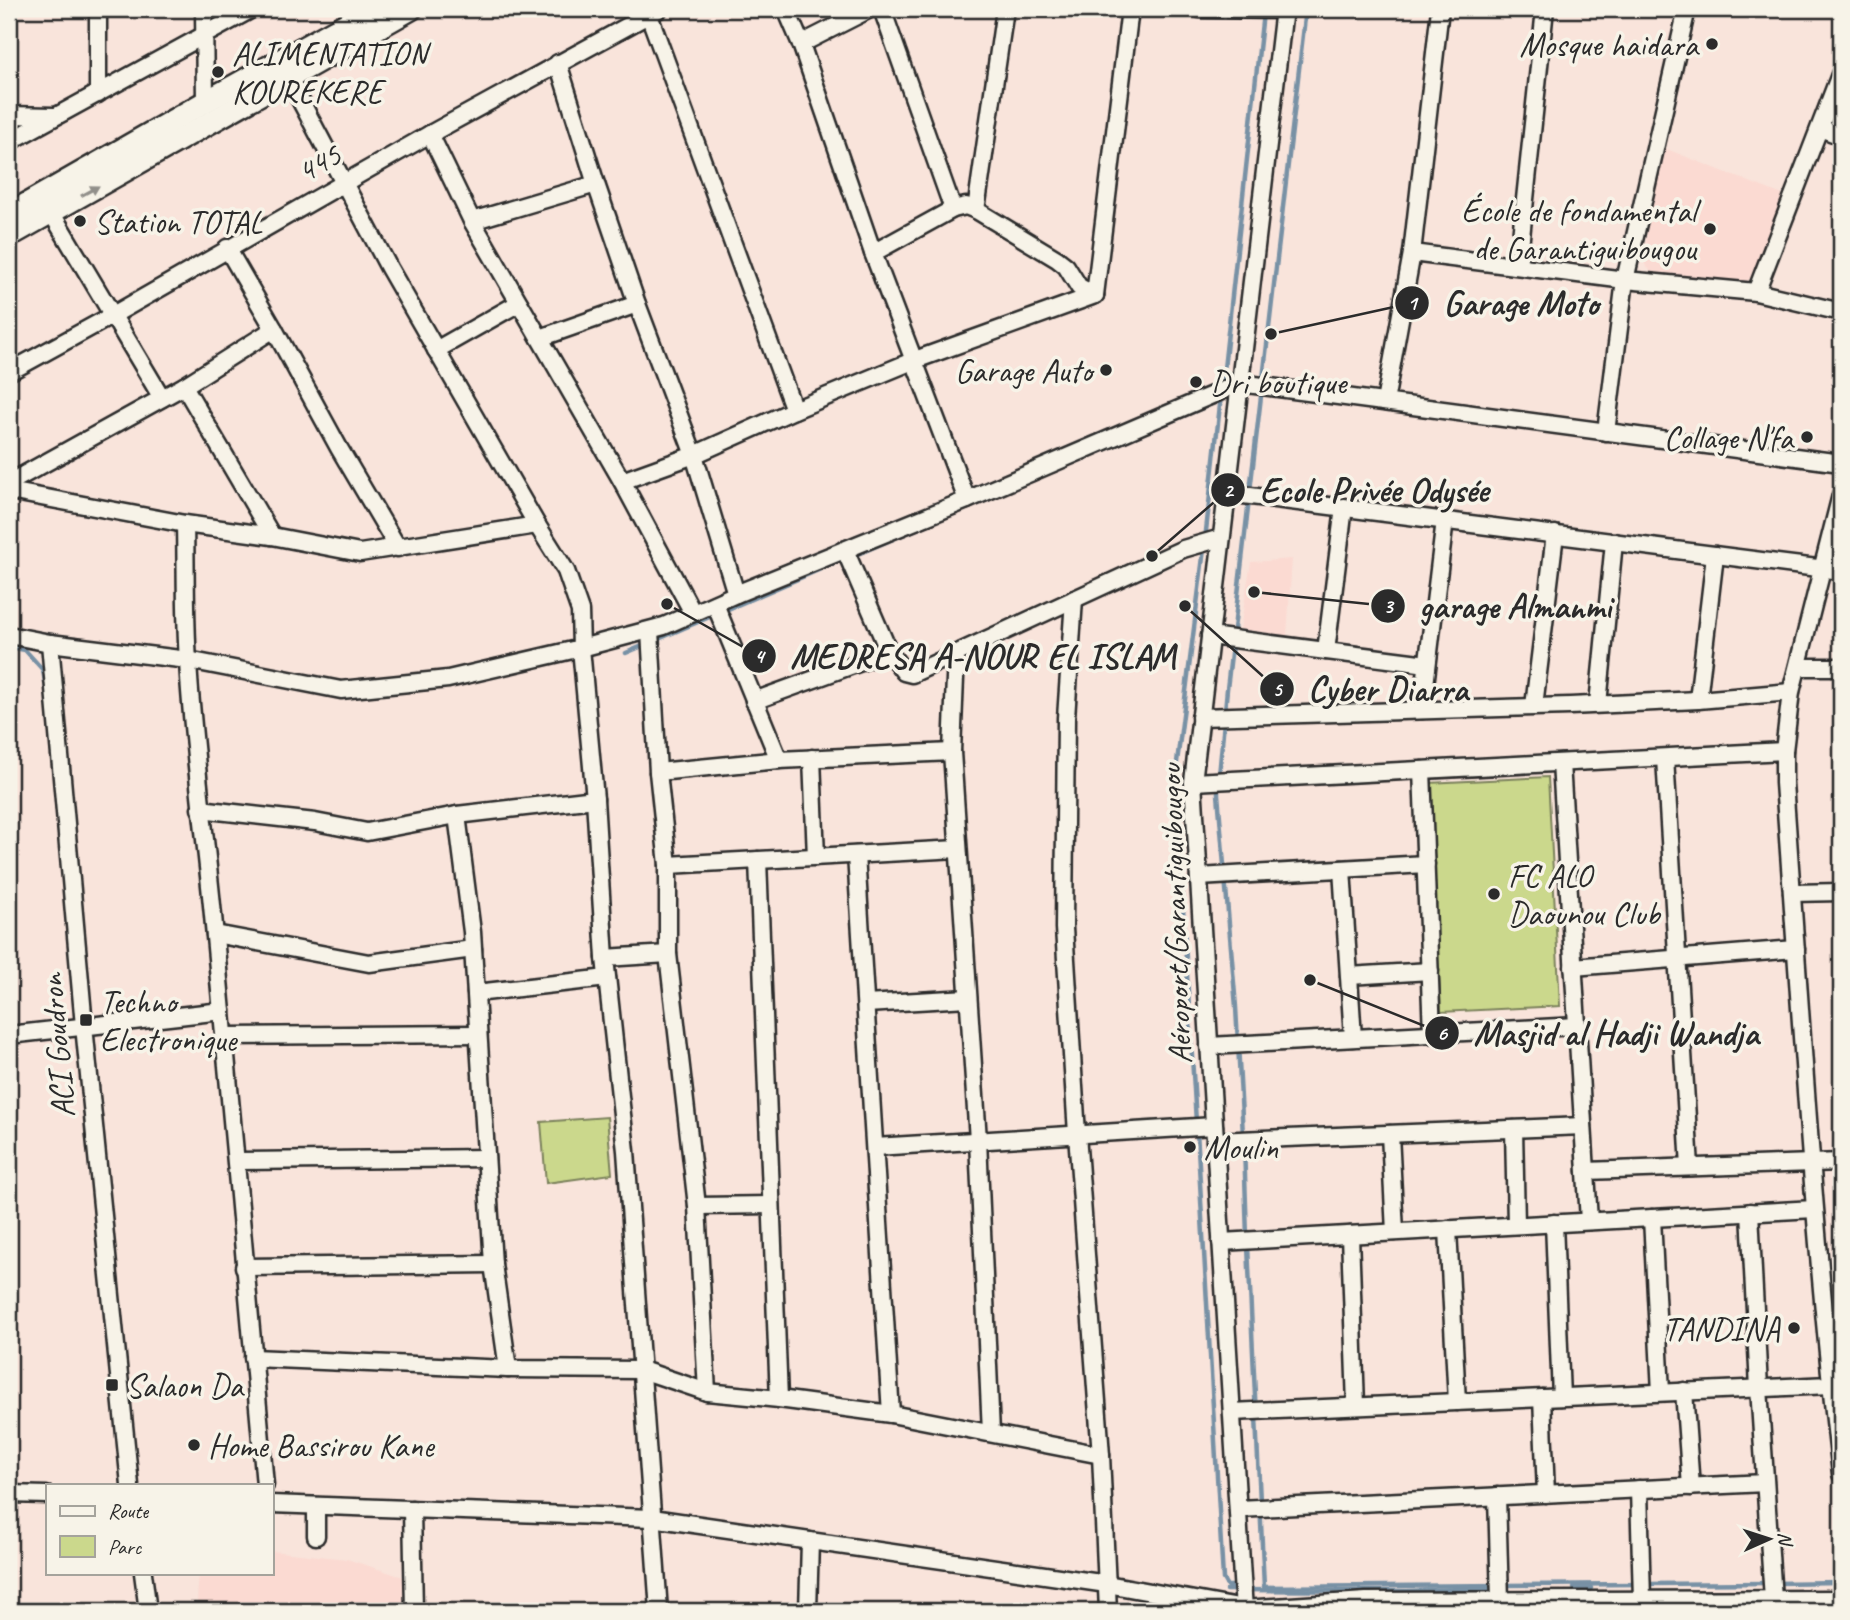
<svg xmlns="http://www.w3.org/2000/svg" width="1850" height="1620" font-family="Caveat,sans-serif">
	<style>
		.built { fill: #fbdad2 }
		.green { fill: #cbd88c; stroke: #7b825c; stroke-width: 2 }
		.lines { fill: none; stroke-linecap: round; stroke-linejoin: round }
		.stream { stroke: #7891a5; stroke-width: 4.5 }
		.minor-casing { stroke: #2b2b2b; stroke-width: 21 }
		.major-casing { stroke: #2b2b2b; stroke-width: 26 }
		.minor { stroke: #f7f3e8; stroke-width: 16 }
		.major { stroke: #f7f3e8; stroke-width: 21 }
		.oneway { fill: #918f8a }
		.poi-dot { fill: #2b2b2b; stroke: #f7f3e8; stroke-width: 2.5 }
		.labels { text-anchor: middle; stroke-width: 7; stroke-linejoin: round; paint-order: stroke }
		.poi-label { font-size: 33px; fill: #2b2b2b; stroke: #f7f3e8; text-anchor: start }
		.street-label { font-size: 33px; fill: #2b2b2b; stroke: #f7f3e8 }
		.leader { fill: none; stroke: #2b2b2b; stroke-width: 2.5 }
		.callout-dot { fill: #2b2b2b; stroke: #f7f3e8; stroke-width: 2.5 }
		.mark-label { font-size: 21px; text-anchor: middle; font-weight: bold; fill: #fff }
		.callout-label { font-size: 35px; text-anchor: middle; font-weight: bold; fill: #2b2b2b; stroke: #f7f3e8; stroke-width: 7; stroke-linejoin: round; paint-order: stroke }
	</style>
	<rect width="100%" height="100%" fill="#f9e4db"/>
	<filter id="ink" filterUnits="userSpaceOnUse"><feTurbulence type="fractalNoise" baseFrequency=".0143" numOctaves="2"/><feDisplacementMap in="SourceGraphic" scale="14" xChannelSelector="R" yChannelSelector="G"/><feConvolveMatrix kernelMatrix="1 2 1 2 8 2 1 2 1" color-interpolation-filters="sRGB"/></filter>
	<g filter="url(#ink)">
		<!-- built -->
		<g class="built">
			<path d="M1659,146L1785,196L1754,276L1742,284L1652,273L1643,262Z"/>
			<path d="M1292,559L1287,636L1240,629L1251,562Z"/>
			<path d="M271,1551L347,1559L406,1578V1611H197L198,1573H271Z"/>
		</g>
		<!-- green -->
		<g class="green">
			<path d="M1548,777L1560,1006L1441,1012L1428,783Z"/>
			<path d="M607,1117L612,1174L546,1183L541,1122Z"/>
		</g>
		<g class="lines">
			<!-- stream -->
			<g class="stream">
				<path d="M1222,387L1263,13"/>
				<path d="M1205,540L1221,396"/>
				<path d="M853,556L1219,401"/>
				<path d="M9,647L25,650L43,670L47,694"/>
				<path d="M626,653L844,559"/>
				<path d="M49,716L53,763"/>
				<path d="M1219,776L1227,689L1306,9"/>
				<path d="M1218,785V794L1236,1007L1243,1135"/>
				<path d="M1196,1122L1175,778L1204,549"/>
				<path d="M1197,1131L1223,1579L1227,1586H1234"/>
				<path d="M1244,1144L1247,1237"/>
				<path d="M1248,1246L1264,1587L1637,1584"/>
				<path d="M1776,1583L1841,1582"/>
				<path d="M1646,1584L1767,1583"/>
				<path d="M1574,1588H1591"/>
				<path d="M1226,1590L1407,1591L1488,1588"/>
			</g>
			<!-- minor casing -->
			<g class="minor-casing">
				<g id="minor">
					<path d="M204,9L205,102"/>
					<path d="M786,9L801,44L873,253L967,500"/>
					<path d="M882,9L953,209"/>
					<path d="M1200,9L1284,10"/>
					<path d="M649,15L794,410"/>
					<path d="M801,44L870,9"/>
					<path d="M558,63L596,184L637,304L694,455L736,594"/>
					<path d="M288,77L389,268L537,525L566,571L580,611L581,648L595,799L605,958L626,1151L659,1611"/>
					<path d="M98,94V9"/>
					<path d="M9,115L54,116"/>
					<path d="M1820,128L1841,136"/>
					<path d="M430,134L472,221L622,481L693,613"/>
					<path d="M9,142L252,9"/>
					<path d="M976,210L1005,9"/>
					<path d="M51,212L162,398"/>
					<path d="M472,221L596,184"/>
					<path d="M227,248L274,329L339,448L398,548"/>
					<path d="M873,253L953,209L966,206L976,210L1057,259L1066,266L1079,287L1095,295"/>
					<path d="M1412,253L1625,280L1756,292L1841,312"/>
					<path d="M1518,266L1545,9"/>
					<path d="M1756,292L1841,72"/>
					<path d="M1095,295L1130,9"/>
					<path d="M540,338L637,304"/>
					<path d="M436,350L519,303"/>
					<path d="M9,372L113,315L430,134L659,9"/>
					<path d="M184,386L272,536"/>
					<path d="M1385,402L1412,253L1440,9"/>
					<path d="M1606,432L1625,280L1687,9"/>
					<path d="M622,481L694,455L794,410L915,360L1095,295"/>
					<path d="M9,483L184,386L274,329"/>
					<path d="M9,491L185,524L272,536L360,553L537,525"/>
					<path d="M1227,493L1841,571"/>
					<path d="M1841,495L1791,692L1784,751V783C1801,1014 1814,1245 1841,1474"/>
					<path d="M185,524C186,570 185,616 188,662C193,750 206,838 214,926C232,1112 248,1299 265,1485"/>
					<path d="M845,550L889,652L904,672L912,674L1183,549L1221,538"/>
					<path d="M1074,599L1066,718L1064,928L1077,1134L1101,1455L1108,1611"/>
					<path d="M715,604L779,760"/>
					<path d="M650,631L658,772L668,865V954L697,1206L771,1205"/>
					<path d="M9,635L50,643L188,660L341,690L448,679L581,648L664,626L736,594L967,500L1240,383L1841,463"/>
					<path d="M1210,636L1427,664"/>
					<path d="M50,643L84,1026L130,1485"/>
					<path d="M1326,651L1344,507"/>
					<path d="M956,653L952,752L978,1140L991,1433"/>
					<path d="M1798,667H1841"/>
					<path d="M1698,700L1715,555"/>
					<path d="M754,701L889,652"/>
					<path d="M1598,704L1614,542"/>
					<path d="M1534,706L1555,534"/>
					<path d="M1422,710L1445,520"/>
					<path d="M1200,717L1570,706L1698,700L1791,692"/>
					<path d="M812,758L816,857"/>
					<path d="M1665,758L1690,1167"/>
					<path d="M1561,763L1589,1221"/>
					<path d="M1422,770L1432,1034"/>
					<path d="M658,772L779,760L952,752"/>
					<path d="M1193,782L1784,751"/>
					<path d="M200,809L315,822L367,832L457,815L595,799"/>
					<path d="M457,815L472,932L493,1264L508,1369"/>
					<path d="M856,855L891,1414"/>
					<path d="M758,860L779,1399"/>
					<path d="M668,865L958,849"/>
					<path d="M1342,869L1353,1038"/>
					<path d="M1199,877L1426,864"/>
					<path d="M1792,893L1841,892"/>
					<path d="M215,934L369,963L473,949"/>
					<path d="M605,958L668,954"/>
					<path d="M1573,967L1796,949"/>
					<path d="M1349,976L1430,971"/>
					<path d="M476,993L607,978"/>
					<path d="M866,1004L968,998"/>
					<path d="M9,1035L222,1011"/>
					<path d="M224,1036L478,1034"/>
					<path d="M1209,1046L1577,1026"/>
					<path d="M1514,1129L1516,1225"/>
					<path d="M1390,1134L1395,1232"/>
					<path d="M1215,1141L1583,1126"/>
					<path d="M875,1147L1214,1126"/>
					<path d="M237,1161L486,1158"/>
					<path d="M1586,1171L1841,1162"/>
					<path d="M697,1206L707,1392"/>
					<path d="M1750,1212L1759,1388L1773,1599"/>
					<path d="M1652,1218L1661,1392"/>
					<path d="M1554,1223L1561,1397"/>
					<path d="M1448,1229L1457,1402"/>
					<path d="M1350,1235L1356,1406"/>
					<path d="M1221,1242L1814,1209"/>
					<path d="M244,1267L493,1264"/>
					<path d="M253,1358L508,1369L642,1370L707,1392L779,1399L891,1414L1101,1455"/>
					<path d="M1684,1391L1691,1487"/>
					<path d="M1542,1398L1546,1494"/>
					<path d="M1232,1412L1831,1385"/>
					<path d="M1639,1489L1642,1600"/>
					<path d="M9,1494L47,1495"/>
					<path d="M1497,1496L1500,1600"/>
					<path d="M271,1504L652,1518L1107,1584L1244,1609L1366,1601L1841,1599"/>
					<path d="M316,1506V1536"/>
					<path d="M412,1509L414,1611"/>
					<path d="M1238,1509L1765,1483"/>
					<path d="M143,1573L148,1611"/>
					<path d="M808,1611L810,1541"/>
					<path d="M1244,1611L1193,782L1284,9"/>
				</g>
			</g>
			<!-- major casing -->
			<g class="major-casing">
				<g id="major">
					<path d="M9,214L205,102L373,9"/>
					<path d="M9,236L411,9"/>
				</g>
			</g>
			<!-- minor -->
			<use href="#minor" class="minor"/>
			<!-- major -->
			<use href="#major" class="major"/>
		</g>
		<!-- one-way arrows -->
		<defs><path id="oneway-solid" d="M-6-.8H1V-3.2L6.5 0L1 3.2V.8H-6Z" transform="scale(1.75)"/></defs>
		<use class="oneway" href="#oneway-solid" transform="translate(90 191) rotate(-29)"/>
	</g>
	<!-- markers -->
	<g class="poi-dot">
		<circle cx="1712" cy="44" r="7"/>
		<circle cx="218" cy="72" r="7"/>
		<circle cx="80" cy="221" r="7"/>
		<circle cx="1710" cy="229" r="7"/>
		<circle cx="1106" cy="370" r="7"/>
		<circle cx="1196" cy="382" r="7"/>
		<circle cx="1807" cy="437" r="7"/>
		<circle cx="1494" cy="894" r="7"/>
		<rect x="79" y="1013" width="14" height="14" rx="3.5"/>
		<circle cx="1190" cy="1147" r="7"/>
		<circle cx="1794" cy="1328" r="7"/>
		<rect x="105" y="1378" width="14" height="14" rx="3.5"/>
		<circle cx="194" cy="1445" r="7"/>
	</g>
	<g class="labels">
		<!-- poi labels -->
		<g class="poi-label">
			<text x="1698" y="56" text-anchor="end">Mosque haidara</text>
			<text x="232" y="65">ALIMENTATION<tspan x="232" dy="38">KOUREKERE</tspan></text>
			<text x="1696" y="222" text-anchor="end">École de fondamental<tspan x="1696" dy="38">de Garantiguibougou</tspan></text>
			<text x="94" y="233">Station TOTAL</text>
			<text x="1092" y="382" text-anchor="end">Garage Auto</text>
			<text x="1210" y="394">Dri boutique</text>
			<text x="1793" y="449" text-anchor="end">Collage N'fa</text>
			<text x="1508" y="887">FC ALO<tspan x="1508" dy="38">Daounou Club</tspan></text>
			<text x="100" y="1013">Techno<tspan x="100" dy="38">Electronique</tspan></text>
			<text x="1204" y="1159">Moulin</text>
			<text x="1780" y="1340" text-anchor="end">TANDINA</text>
			<text x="126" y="1397">Salaon Da</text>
			<text x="208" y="1457">Home Bassirou Kane</text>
		</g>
		<!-- street labels -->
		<g class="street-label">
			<text transform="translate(318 162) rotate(-30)" y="12">445</text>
			<text transform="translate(1174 914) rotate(-92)" y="12">Aéroport/Garantiguibougou</text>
			<text transform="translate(56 1046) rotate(-95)" y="12">ACI Goudron</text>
		</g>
	</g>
	<!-- callouts -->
	<path class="leader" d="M1271 334L1412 303M1152 556L1228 490M1254 592L1388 606M667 604L759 656M1185 606L1277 689M1310 980L1442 1033"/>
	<g class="callout-dot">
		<circle cx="1271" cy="334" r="7"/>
		<circle cx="1152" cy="556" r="7"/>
		<circle cx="1254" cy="592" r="7"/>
		<circle cx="667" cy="604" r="7"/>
		<circle cx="1185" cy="606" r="7"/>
		<circle cx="1310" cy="980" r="7"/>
		<circle cx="1412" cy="303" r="18"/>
		<circle cx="1228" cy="490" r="18"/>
		<circle cx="1388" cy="606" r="18"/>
		<circle cx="759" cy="656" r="18"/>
		<circle cx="1277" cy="689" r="18"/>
		<circle cx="1442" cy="1033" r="18"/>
	</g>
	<g class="mark-label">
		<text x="1412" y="310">1</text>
		<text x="1228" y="497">2</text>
		<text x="1388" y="613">3</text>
		<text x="759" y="663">4</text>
		<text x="1277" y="696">5</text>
		<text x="1442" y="1040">6</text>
	</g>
	<g class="callout-label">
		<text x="1521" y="315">Garage Moto</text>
		<text x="1374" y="502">Ecole Privée Odysée</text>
		<text x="1515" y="618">garage Almanmi</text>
		<text x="983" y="668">MEDRESA A-NOUR EL ISLAM</text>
		<text x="1388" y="701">Cyber Diarra</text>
		<text x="1616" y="1045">Masjid al Hadji Wandja</text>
	</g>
	<!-- margin -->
	<rect width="1850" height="1620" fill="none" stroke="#f7f3e8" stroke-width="35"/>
	<rect x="18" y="18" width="1815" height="1585" fill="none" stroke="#2b2b2b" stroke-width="2.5" filter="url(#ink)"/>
	<!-- legend -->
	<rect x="46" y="1484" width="228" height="91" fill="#f7f3e8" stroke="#a5a39c" stroke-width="2"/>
	<rect x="60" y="1506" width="35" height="10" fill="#f7f3e8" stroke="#a5a39c" stroke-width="2"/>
	<text x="108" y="1518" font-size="21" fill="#2b2b2b">Route</text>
	<rect x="60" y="1536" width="35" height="21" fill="#cbd88c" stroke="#a5a39c" stroke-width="2"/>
	<text x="108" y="1554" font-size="21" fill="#2b2b2b">Parc</text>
	<!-- north arrow -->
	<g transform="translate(1769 1539) rotate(87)" stroke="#f7f3e8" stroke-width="5" paint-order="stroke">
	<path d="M0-5L12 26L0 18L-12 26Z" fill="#2b2b2b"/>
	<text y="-10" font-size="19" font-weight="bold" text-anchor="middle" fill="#2b2b2b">N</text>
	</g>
</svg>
